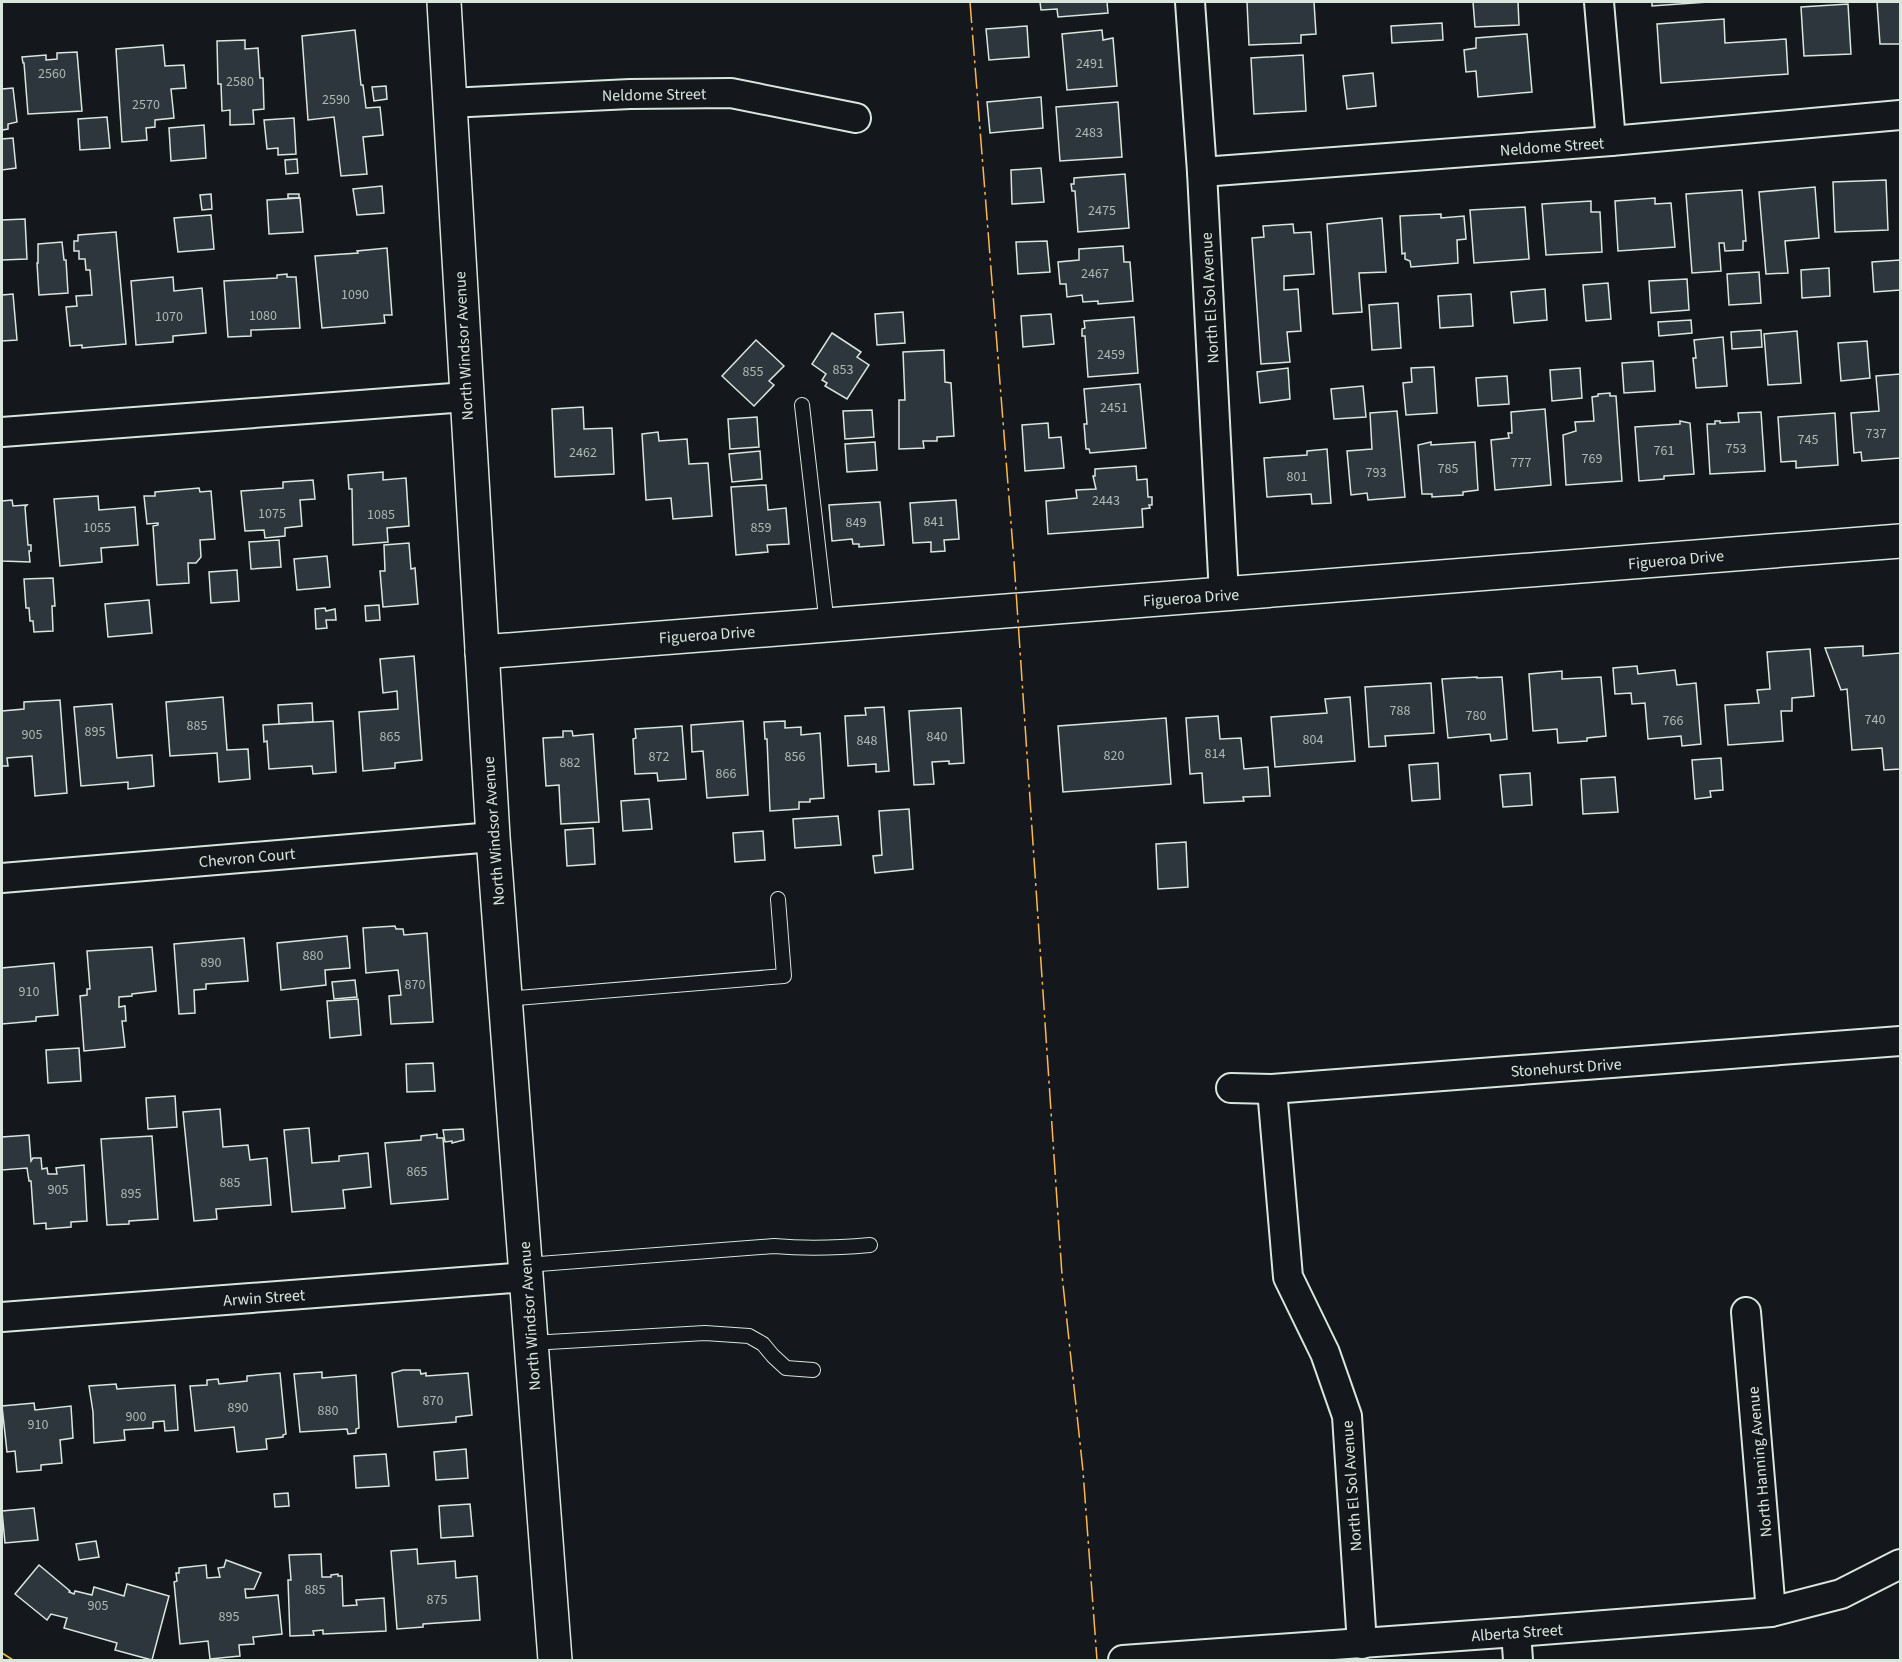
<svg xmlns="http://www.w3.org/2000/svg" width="1902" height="1662" font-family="'Source Sans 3',sans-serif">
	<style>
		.building { fill: #2c363c; stroke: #d8e6dc; stroke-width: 1.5 }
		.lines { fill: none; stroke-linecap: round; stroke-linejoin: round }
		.lane-casing { stroke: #d8e6dc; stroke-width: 16 }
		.street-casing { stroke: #d8e6dc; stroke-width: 32 }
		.secondary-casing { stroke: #d8e6dc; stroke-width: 36 }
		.lane { stroke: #14181c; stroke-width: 14 }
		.street { stroke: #14181c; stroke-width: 28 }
		.secondary { stroke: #14181c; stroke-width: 33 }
		.power { stroke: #ffb74d; stroke-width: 1.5; stroke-dasharray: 21 4.5 3 4.5; stroke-linecap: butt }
		.labels { text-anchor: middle; stroke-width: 4.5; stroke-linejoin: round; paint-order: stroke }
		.number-label { font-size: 14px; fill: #adbab4 }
		.street-label { font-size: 16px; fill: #d8e6dc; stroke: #14181c }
	</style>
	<rect width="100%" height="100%" fill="#14181c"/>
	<!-- building -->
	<g class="building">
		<path d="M1040,2H1107L1108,13L1058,17L1057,9L1041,10Z"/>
		<path d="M1247,2H1314L1316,34L1301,35V43L1249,45Z"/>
		<path d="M1473,2H1518L1519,25L1475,27Z"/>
		<path d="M1652,2H1708L1652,6Z"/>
		<path d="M1877,2H1900V44H1880Z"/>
		<path d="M1848,4L1851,54L1804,56L1801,7Z"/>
		<path d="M1724,19L1725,43L1786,39L1788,74L1661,83L1657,24Z"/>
		<path d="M1442,23L1443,40L1392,43L1391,26Z"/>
		<path d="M1027,26L1029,57L989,60L986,29Z"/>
		<path d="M355,30L361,85H363L366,108L380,107L383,135L363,137L367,174L341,176L334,117L308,120L302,36Z"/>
		<path d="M1102,30L1103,40L1113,38L1117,86L1067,90L1062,34Z"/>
		<path d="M1527,34L1532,92L1478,97L1476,71L1466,72L1464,50L1476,48V38Z"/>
		<path d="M245,40V49L258,48L260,78H263L264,109L253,110L254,124L230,125V110L222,111L221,84H218L217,41Z"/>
		<path d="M163,45L165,66L184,65L186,88L171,89L174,118L155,120V127L146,128L147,140L122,142L116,49Z"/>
		<path d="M77,52L82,111L28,114L24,63H23L22,57L46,55V60L57,59V53Z"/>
		<path d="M1303,55L1306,111L1254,114L1251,58Z"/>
		<path d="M1373,73L1376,106L1347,109L1343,76Z"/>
		<path d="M386,86L387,99L374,101L372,87Z"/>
		<path d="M13,88L17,122L8,124V129L2,130V89Z"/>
		<path d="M1041,97L1043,128L990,133L987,102Z"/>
		<path d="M1118,102L1122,157L1060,161L1056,107Z"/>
		<path d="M107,117L110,148L80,150L78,119Z"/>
		<path d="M294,118L296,154L278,155V148L267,149L264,120Z"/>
		<path d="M204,125L206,158L171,161L169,128Z"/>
		<path d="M13,138L16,168L2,170V139Z"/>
		<path d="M297,159L298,173L286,174L285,160Z"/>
		<path d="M1041,168L1044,202L1012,204L1011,170Z"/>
		<path d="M1125,174L1129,228L1078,232L1075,191H1072L1071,184H1074V178Z"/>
		<path d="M1886,180L1888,230L1835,232L1833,182Z"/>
		<path d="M382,186L384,213L357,215L353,189Z"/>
		<path d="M1815,187L1819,238L1785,241L1788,273L1766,274L1759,192Z"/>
		<path d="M1742,190L1746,241H1743V250L1725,251L1724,243H1719L1721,271L1692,273L1686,194Z"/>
		<path d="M211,194L212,209L202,210L200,195Z"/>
		<rect x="288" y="194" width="11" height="4"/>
		<path d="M300,198L303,232L269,234L267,200Z"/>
		<path d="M1655,198V204L1671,203L1675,247L1618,251L1615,201Z"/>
		<path d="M1591,201V212H1600L1602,252L1546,255L1542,204Z"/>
		<path d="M1525,207L1529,259L1474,263L1470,210Z"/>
		<path d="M1441,214V218L1464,216L1466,239L1457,240L1458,263L1411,267L1410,261L1405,259V253L1402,254L1400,216Z"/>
		<path d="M211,215L214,249L178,252L174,218Z"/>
		<path d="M1382,218L1386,272L1359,273L1362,312L1333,314L1327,224Z"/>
		<path d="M25,219L27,259L2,260V220Z"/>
		<path d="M1293,224L1294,233L1311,232L1314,274L1284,276V290L1298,289L1301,331L1287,332L1290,362L1261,364L1252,238L1264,237L1263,226Z"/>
		<path d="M116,232L126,344L82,348V345L70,346L66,307L77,306L76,296L92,295L90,270H86L85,259H79V251H74V241H78V235Z"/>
		<path d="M1047,241L1050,272L1018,274L1016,242Z"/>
		<path d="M62,242L64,260H66L68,293L39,295L37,263H38V244Z"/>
		<path d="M1123,246L1124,262H1130L1133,301L1098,304V301L1083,302L1082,295L1067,297L1066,284H1060L1058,262L1079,260V249Z"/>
		<path d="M387,248L392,315H384L385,323L322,328L315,256L358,253L357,251Z"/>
		<path d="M1900,260V290L1874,292L1872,262Z"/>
		<path d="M1829,268L1830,296L1802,298L1801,270Z"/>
		<path d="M1759,272L1761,303L1729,305L1727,274Z"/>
		<path d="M287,274V277H296L300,328L251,330V336L228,337L224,281L277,278V275Z"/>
		<path d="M173,277L174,291L202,288L206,333L173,336V342L136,345L131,281Z"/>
		<path d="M1687,279L1689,310L1651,313L1649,281Z"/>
		<path d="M1608,283L1611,319L1586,321L1583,285Z"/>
		<path d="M1545,289L1547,320L1514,323L1511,292Z"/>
		<path d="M13,294L17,340L2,341V295Z"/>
		<path d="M1471,294L1473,326L1440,328L1438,296Z"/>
		<path d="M1398,303L1401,348L1372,350L1369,305Z"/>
		<path d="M903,312L905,343L877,345L875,314Z"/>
		<path d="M1051,314L1054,344L1023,347L1021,316Z"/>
		<path d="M1134,317L1138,373L1088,377L1085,336H1082V329L1085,328L1084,321Z"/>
		<path d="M1691,320L1692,333L1659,336L1658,322Z"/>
		<path d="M1761,330L1762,347L1732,349L1731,332Z"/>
		<path d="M1797,331L1801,383L1768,385L1764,334Z"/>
		<path d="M832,333L861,352L857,357L869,365L847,399L825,386L827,383L822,380L826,374L812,364Z"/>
		<path d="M1723,337L1727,386L1696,388L1693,358H1696L1694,340Z"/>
		<path d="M756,340L784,366L769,381L774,385L754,406L722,376Z"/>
		<path d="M1867,341L1870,378L1841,381L1838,343Z"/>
		<path d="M944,350L945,382L951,383L954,436L937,437V441H923L924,448L899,449V400H905L903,352Z"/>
		<path d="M1653,361L1655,391L1624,393L1622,363Z"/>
		<path d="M1434,367L1437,413L1406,415L1403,383L1412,382L1411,368Z"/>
		<path d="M1288,368L1290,399L1260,403L1257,372Z"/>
		<path d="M1580,368L1582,398L1552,401L1550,370Z"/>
		<path d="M1900,374V458L1862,461L1861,452L1854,453L1851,413L1879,411L1876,376Z"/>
		<path d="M1507,376L1509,404L1478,406L1476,378Z"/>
		<path d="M1140,384L1146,448L1090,453L1089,449H1086L1084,424H1087L1084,389Z"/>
		<path d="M1363,386L1366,417L1334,419L1331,389Z"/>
		<path d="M1610,393V396H1616L1622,481L1566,485L1563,435L1576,431L1575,422L1594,421L1592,397L1598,396V394Z"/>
		<path d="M583,407L584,429L612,428L614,474L555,477L552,409Z"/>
		<path d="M1545,409L1551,485L1495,490L1491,440L1509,438L1508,433H1512L1511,412Z"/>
		<path d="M872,410L874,437L845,439L843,411Z"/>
		<path d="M1397,411L1405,497L1368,500L1367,493L1351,495L1347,451L1372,449L1370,413Z"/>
		<path d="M1761,412L1765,471L1710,474L1707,424H1715V421H1720V423L1739,422L1738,413Z"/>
		<path d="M1835,413L1838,465L1796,468V461L1781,462L1778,417Z"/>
		<path d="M757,417L759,447L730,449L728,419Z"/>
		<path d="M1680,421L1690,423L1694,474L1664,476V479L1639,481L1635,427L1680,424Z"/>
		<path d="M1048,423L1049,438L1061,437L1064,468L1025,471L1022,425Z"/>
		<path d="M658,432L659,441L687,439L689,464L708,463L712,516L673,519L671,498L646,500L642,434Z"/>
		<path d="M875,442L877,470L847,472L845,444Z"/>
		<path d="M1431,442V445L1475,442L1478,490L1463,492V495L1432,497V494H1422L1418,445Z"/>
		<path d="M1327,449L1331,503L1312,504L1311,494L1267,497L1264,458L1307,455V451Z"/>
		<path d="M760,451L762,479L732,482L729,454Z"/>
		<path d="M1136,466L1137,480L1147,479L1148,497H1152V505H1149L1150,508L1142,509L1143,527L1048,534L1046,501L1077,498L1076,490L1096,489L1093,476H1095V469Z"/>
		<path d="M383,472V480L406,478L409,526L387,528L388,542L353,545L352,489H349L348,475Z"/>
		<path d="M313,480L315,499L300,500L302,526L285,528V536L265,538L264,530L245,531L241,491L283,488V482Z"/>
		<path d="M766,485L768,510L786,508L789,544L767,545L768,552L736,555L731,487Z"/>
		<path d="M199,488L200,492L211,491L215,539L200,540L201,557L196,563H188L189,583L157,585L153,526L158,525V523L147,524L144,496H155V492Z"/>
		<path d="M98,496L99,510L135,507L138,545L101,548L102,562L60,566L54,499Z"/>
		<path d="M12,500L13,506L27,505L25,507L28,545H31V551H29L30,562L2,561V501Z"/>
		<path d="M956,500L959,539L944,540L945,551L931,552V542L913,543L910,503Z"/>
		<path d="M880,502L884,545L859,547V544H853L852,539L832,541L829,505Z"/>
		<path d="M279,540L281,567L251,569L249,542Z"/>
		<path d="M409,543L411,569L415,568L418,604L383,607L380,571H385L384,545Z"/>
		<path d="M327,556L330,587L297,590L294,559Z"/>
		<path d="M237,570L239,601L211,603L209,572Z"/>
		<path d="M53,578L55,606H52L53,631L34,632L33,621H30L29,608H26L24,579Z"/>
		<path d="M149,600L152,633L108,637L105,604Z"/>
		<path d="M379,605L380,620L366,621L365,606Z"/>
		<path d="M325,608L326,611L335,609L336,620H326L327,628L316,629L315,609Z"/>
		<path d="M1863,646V656L1900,653V769L1884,770L1882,748L1852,750L1847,689L1841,690L1825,648Z"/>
		<path d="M1810,649L1814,696L1792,698V711H1781L1783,741L1728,745L1725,705L1759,703L1757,690L1770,689L1767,652Z"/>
		<path d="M414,656L422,760L395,763V768L363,771L359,712L398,709L397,691L383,693L380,659Z"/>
		<path d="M1637,666L1638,674L1675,670L1677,685L1696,683L1701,744L1682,746L1681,736L1648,739L1645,703L1632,704L1631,693L1615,694L1613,668Z"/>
		<path d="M1562,671V679L1601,677L1606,736L1587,738V741L1558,743L1557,729L1533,731L1529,674Z"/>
		<path d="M1477,677V678L1502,677L1507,739L1491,741L1490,734L1448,738L1442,679Z"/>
		<path d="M1431,683L1434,733L1385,736L1386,746L1369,747L1365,687Z"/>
		<path d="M223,697L227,750L248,749L250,779L219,782L217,753L170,756L166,702Z"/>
		<path d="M1350,697L1355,761L1275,767L1271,717L1327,713L1325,699Z"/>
		<path d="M60,700L67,793L35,796L32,756L7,758L8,766H2V711L24,709V702Z"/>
		<path d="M312,703L313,722L279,724L278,705Z"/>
		<path d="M112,704L117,758L152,755L154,786L128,789V782L81,786L74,707Z"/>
		<path d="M884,707L889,771L876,772V764L848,766L845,716L866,715L865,708Z"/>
		<path d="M961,708L964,763L949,764V761L932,762L934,784L914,785L909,711Z"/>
		<path d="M1218,716L1220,739L1241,738L1244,769L1268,767L1270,796L1243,797L1244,801L1204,803L1202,773L1190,774L1186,718Z"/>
		<path d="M1166,718L1171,784L1063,792L1058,726Z"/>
		<path d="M333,721L336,772L313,774L312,766L269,769L267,741L264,742L263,725Z"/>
		<path d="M743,721L748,795L707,798L703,751L692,752L691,725Z"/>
		<path d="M785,721V728L801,727V735L820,733L824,798L810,799V802H799V809L770,811L767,739H765L764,722Z"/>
		<path d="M682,726L686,779L658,781L657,773L635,774L633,739L636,738L635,729Z"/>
		<path d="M563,731H572L573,736L593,734L599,822L561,824L559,785L546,786L543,738L563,737Z"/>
		<path d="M1721,758L1723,790L1710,791L1711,797L1695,799L1692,760Z"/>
		<path d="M1438,763L1440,799L1412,801L1409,765Z"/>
		<path d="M1530,773L1532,805L1503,807L1500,775Z"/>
		<path d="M1615,777L1618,812L1583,814L1581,779Z"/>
		<path d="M649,799L652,829L623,831L621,801Z"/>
		<path d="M909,809L913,869L875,873L873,856L882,855L879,811Z"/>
		<path d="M838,816L841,845L795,848L793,819Z"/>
		<path d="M593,828L595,864L567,866L565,830Z"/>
		<path d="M763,831L765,860L735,862L733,833Z"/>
		<path d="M1186,842L1188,887L1158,889L1156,844Z"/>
		<path d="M395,926L396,929H403L404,935L427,933L433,1022L391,1024L389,996L401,995L398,970L366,973L363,928Z"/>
		<path d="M347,936L350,968L325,970L326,985L281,990L277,943Z"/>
		<path d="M244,938L248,981L206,984V989L194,990L195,1013L179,1014L174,944Z"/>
		<path d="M152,947L156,991L132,994V996L119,997V1007L125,1006L126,1021H122L125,1047L84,1051L80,996L87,995V989H90L87,951Z"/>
		<path d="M54,963L58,1015L36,1017V1021L2,1024V968Z"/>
		<path d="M355,980L357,997L334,999L332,982Z"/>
		<path d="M358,999L361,1035L330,1038L327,1001Z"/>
		<path d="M79,1048L81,1081L48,1083L46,1050Z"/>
		<path d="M433,1063L435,1091L407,1092L406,1064Z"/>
		<path d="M175,1096L177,1127L148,1129L146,1098Z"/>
		<path d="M220,1109L223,1147L248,1145L250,1160L267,1158L271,1205L216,1209L217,1219L194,1221L183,1112Z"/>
		<path d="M309,1128L312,1163L339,1161V1156L368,1153L371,1187L343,1190L345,1208L292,1212L284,1130Z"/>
		<path d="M463,1129L464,1140L452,1143V1141L445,1142L443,1130Z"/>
		<path d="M437,1134V1138H443L448,1199L391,1204L385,1143L421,1140V1136Z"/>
		<path d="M29,1135L31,1161L33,1158H41L42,1169L47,1168L48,1174H57L56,1168L84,1165L87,1221L71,1222V1227L46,1229V1223L34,1224L31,1181H29L27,1168L2,1170V1137Z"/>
		<path d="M152,1136L158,1219L129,1221V1224L107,1225L101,1139Z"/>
		<path d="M403,1370H420L421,1374L426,1373V1376L468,1373L472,1415L456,1417V1422L398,1427L392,1373Z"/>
		<path d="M322,1372V1378L356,1375L359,1428L356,1429V1433L348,1434L347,1429L300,1432L294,1374Z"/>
		<path d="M280,1373L286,1434L283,1435V1437L266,1439L267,1449L237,1452L234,1427L195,1431L190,1386L207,1385V1380L218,1379L219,1384L247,1381V1376Z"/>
		<path d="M116,1384L117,1389L175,1385L178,1430L165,1431L164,1421L153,1422V1428L124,1430L125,1440L94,1443L93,1412L89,1386Z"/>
		<path d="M34,1403L35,1410L71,1406L73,1438L60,1440L62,1463L41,1465V1470L17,1472L15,1451L7,1452L2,1406Z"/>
		<path d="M466,1449L468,1478L436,1480L434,1452Z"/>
		<path d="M386,1454L389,1486L356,1488L354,1456Z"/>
		<path d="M288,1493L289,1506L275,1507L274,1494Z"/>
		<path d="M470,1504L473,1536L441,1538L439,1506Z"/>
		<path d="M34,1508L38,1540L5,1543L2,1511Z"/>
		<path d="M96,1541L99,1557L79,1560L76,1544Z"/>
		<path d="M417,1549L418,1564L455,1561L456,1578L477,1576L480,1620L423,1624V1627L397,1629L391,1551Z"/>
		<path d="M321,1554L322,1577H331V1575L338,1574V1576H342L343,1606L357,1605L356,1600L384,1598L386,1631L323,1634V1630L313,1631L314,1635L290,1636L288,1580H291L289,1555Z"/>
		<path d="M226,1560L261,1573L254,1589H245L246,1598L278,1595L282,1634L253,1637L254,1644L239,1645L240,1656L210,1659L208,1641L180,1644L174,1582L177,1581L176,1573H179V1568L206,1565L207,1578L220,1577L218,1568L224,1567Z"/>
		<path d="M39,1565L70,1591L69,1592L74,1594L75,1591L92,1595L94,1587L124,1596L127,1584L169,1596L152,1660L115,1650L117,1643L64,1628L67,1618L51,1614L47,1620L15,1594Z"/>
	</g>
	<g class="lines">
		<!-- lane casing -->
		<g class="lane-casing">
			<g id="lane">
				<path d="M802,405L827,625"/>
				<path d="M505,999L784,976L778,899"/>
				<path d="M526,1265L774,1246C807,1249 837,1248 870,1245"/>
				<path d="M531,1343L705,1333L749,1336L763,1344L773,1356L786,1368L813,1370"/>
			</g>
		</g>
		<!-- street casing -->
		<g class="street-casing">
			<g id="street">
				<path d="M1190,2L1202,172L1224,595"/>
				<path d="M1599,2L1611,141"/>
				<path d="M449,103L630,94L731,93L856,118"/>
				<path d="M1202,172L1611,141L1900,115"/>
				<path d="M2,432L466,397"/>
				<path d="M2,878L493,837"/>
				<path d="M1231,1088L1272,1089L1900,1041"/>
				<path d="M1272,1089L1288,1277L1325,1353L1347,1416L1362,1644"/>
				<path d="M1746,1312L1771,1612"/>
				<path d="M2,1317L527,1277"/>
				<path d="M1516,1632L1518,1660"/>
				<path d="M1123,1660L1516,1632L1771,1612L1841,1594L1900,1564"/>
			</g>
		</g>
		<!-- secondary casing -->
		<g class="secondary-casing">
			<g id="secondary">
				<path d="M444,2L493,837L555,1660"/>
				<path d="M482,652L1900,541"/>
			</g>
		</g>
		<!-- lane -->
		<use href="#lane" class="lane"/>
		<!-- street -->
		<use href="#street" class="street"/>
		<!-- secondary -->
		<use href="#secondary" class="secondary"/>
		<!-- power -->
		<g class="power">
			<path d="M970,2L1014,561L1062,1275L1083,1471L1097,1660"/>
			<path d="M2,1653L13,1660"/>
		</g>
	</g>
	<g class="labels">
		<!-- number labels -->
		<g class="number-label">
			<text x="1090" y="68">2491</text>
			<text x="52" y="78">2560</text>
			<text x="240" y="86">2580</text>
			<text x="336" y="104">2590</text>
			<text x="146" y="109">2570</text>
			<text x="1089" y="137">2483</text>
			<text x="1102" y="215">2475</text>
			<text x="1095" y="278">2467</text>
			<text x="355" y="299">1090</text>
			<text x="263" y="320">1080</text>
			<text x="169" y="321">1070</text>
			<text x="1111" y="359">2459</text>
			<text x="843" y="374">853</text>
			<text x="753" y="376">855</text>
			<text x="1114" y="412">2451</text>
			<text x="1876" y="438">737</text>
			<text x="1808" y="444">745</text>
			<text x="1736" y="453">753</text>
			<text x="1664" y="455">761</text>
			<text x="583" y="457">2462</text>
			<text x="1592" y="463">769</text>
			<text x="1521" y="467">777</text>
			<text x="1448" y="473">785</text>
			<text x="1376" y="477">793</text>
			<text x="1297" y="481">801</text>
			<text x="1106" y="505">2443</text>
			<text x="272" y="518">1075</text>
			<text x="381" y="519">1085</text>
			<text x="934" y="526">841</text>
			<text x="856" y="527">849</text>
			<text x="97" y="532">1055</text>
			<text x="761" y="532">859</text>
			<text x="1400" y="715">788</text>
			<text x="1476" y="720">780</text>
			<text x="1875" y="724">740</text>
			<text x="1673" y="725">766</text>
			<text x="197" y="730">885</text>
			<text x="95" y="736">895</text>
			<text x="32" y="739">905</text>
			<text x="390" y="741">865</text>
			<text x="937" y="741">840</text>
			<text x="1313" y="744">804</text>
			<text x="867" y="745">848</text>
			<text x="1215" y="758">814</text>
			<text x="1114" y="760">820</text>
			<text x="659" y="761">872</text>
			<text x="795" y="761">856</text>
			<text x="570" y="767">882</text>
			<text x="726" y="778">866</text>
			<text x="313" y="960">880</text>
			<text x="211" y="967">890</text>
			<text x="415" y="989">870</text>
			<text x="29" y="996">910</text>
			<text x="417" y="1176">865</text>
			<text x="230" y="1187">885</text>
			<text x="58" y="1194">905</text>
			<text x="131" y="1198">895</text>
			<text x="433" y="1405">870</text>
			<text x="238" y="1412">890</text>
			<text x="328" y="1415">880</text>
			<text x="136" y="1421">900</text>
			<text x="38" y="1429">910</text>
			<text x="315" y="1594">885</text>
			<text x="437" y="1604">875</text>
			<text x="98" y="1610">905</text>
			<text x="229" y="1621">895</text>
		</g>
		<!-- street labels -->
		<g class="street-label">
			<text transform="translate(654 94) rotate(-1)" y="6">Neldome Street</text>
			<text transform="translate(1552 146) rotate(-4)" y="6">Neldome Street</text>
			<text transform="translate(1209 298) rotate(-93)" y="6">North El Sol Avenue</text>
			<text transform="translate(463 346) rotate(-93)" y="6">North Windsor Avenue</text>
			<text transform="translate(1676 559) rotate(-5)" y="6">Figueroa Drive</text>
			<text transform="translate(1191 597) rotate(-4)" y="6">Figueroa Drive</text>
			<text transform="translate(707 634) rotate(-4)" y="6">Figueroa Drive</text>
			<text transform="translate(493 831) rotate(-94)" y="6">North Windsor Avenue</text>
			<text transform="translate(247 857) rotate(-5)" y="6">Chevron Court</text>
			<text transform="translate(1566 1067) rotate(-4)" y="6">Stonehurst Drive</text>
			<text transform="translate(264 1297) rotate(-4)" y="6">Arwin Street</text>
			<text transform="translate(529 1316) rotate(-94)" y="6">North Windsor Avenue</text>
			<text transform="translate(1759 1462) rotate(-95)" y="6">North Hanning Avenue</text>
			<text transform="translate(1351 1486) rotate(-94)" y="6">North El Sol Avenue</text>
			<text transform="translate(1517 1632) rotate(-4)" y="6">Alberta Street</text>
		</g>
	</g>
	<!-- border -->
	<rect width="1902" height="1662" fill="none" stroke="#d8e6dc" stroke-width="6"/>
</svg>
